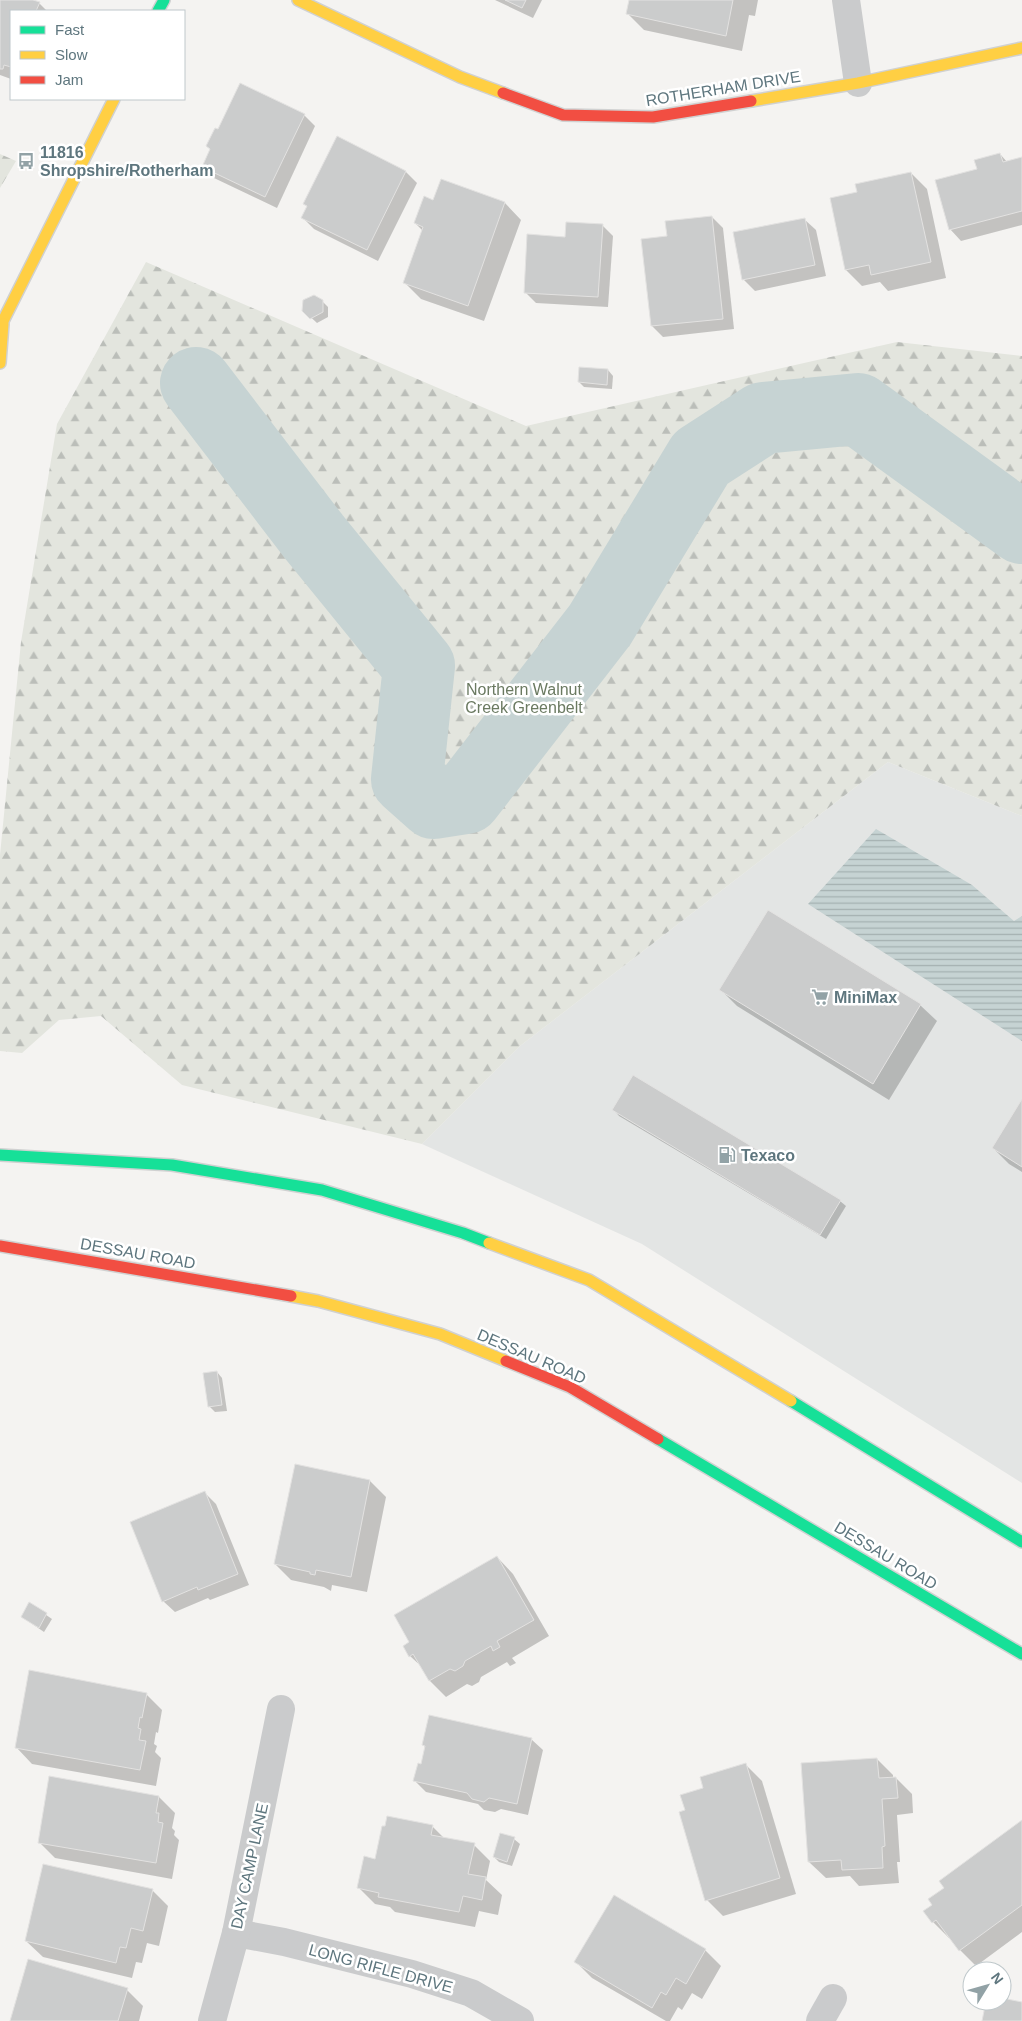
<svg xmlns="http://www.w3.org/2000/svg" width="1022" height="2021" font-family="Helvetica,sans-serif">
	<style>
		.built { fill: #e3e5e4 }
		.forest { fill: url(#forest-firs) }
		.water { fill: url(#water-rules) }
		.shadow { fill: #0003 }
		.lines { fill: none; stroke-linecap: round; stroke-linejoin: round }
		.river { stroke: #c6d3d3; stroke-width: 72 }
		.building { fill: #cbcccc; stroke: #e3e2e1 }
		.fast-casing { stroke: #d0d1d1; stroke-width: 14 }
		.slow-casing { stroke: #d0d1d1; stroke-width: 14 }
		.jam-casing { stroke: #d0d1d1; stroke-width: 14 }
		.street { stroke: #cacbcc; stroke-width: 28 }
		.fast { stroke: #16e098; stroke-width: 11 }
		.slow { stroke: #ffcf43; stroke-width: 11 }
		.jam { stroke: #f24e42; stroke-width: 11 }
		.labels { text-anchor: middle; stroke-width: 5; stroke-linejoin: round; paint-order: stroke }
		.street-label { font-size: 16px; fill: #5e767e; stroke: #fff }
		.poi-label { font-size: 16px; font-weight: bold; fill: #5e767e; stroke: #fff; text-anchor: start }
		.park-label { font-size: 16px; fill: #6b7a61; stroke: #fff }
	</style>
	<defs>
		<pattern id="forest-firs" width="22" height="20" patternUnits="userSpaceOnUse" patternTransform="scale(1.25)"><rect width="22" height="20" fill="#e3e5de"/><path d="M5 1l3.5 6h-7zM16 11l3.5 6h-7z" fill="#bbbeb9"/></pattern>
		<pattern id="water-rules" width="6" height="5" patternUnits="userSpaceOnUse" patternTransform="scale(1.25)"><rect width="6" height="5" fill="#c6d3d3"/><path d="M0 2.5h6" fill="none" stroke="#a4b0b0"/></pattern>
	</defs>
	<rect width="100%" height="100%" fill="#f4f3f1"/>
	<!-- built -->
	<path class="built" d="M888,762L1022,816V1483L642,1244L422,1144L520,1046Z"/>
	<!-- forest -->
	<g class="forest">
		<path d="M0,154L16,161L0,188Z"/>
		<path d="M146,262L526,426L897,342L1022,356V816L888,762L520,1046L422,1144L182,1085L101,1016L59,1020L22,1053L0,1051V855L21,642L57,424Z"/>
	</g>
	<!-- water -->
	<path class="water" d="M876,829L972,885L1014,921L1022,916V1041L808,904Z"/>
	<!-- shadow -->
	<g class="shadow">
		<path d="M0,0H29L39,3L47,11H11V79L0,75Z"/>
		<path d="M495,0H542L533,18Z"/>
		<path d="M631,0H758L755,16L749,15L742,51L644,30L628,14Z"/>
		<path d="M304,115L315,126L277,208L214,178L203,167L219,131Z"/>
		<path d="M337,138L406,172L417,183L378,261L314,229L303,218Z"/>
		<path d="M1000,154L1008,163L1022,159V225L961,241L950,229L978,170Z"/>
		<path d="M911,173L927,189L946,278L888,291L880,282L862,286L846,270L859,193Z"/>
		<path d="M442,181L505,203L521,220L484,321L421,299L405,283L423,231L415,223L434,201Z"/>
		<path d="M712,217L723,228L734,329L663,337L652,326L668,237Z"/>
		<path d="M804,219L816,230L826,276L755,291L743,279Z"/>
		<path d="M602,225L613,236L608,307L536,303L525,292Z"/>
		<path d="M322,301L328,307V317L317,323L303,310Z"/>
		<path d="M608,370L613,376L612,389L584,387L579,382Z"/>
		<path d="M768,912L920,1005L937,1021L889,1100L737,1006L721,990Z"/>
		<path d="M1022,1102V1172L1009,1164L993,1148Z"/>
		<path d="M614,1110L840,1201L846,1206L826,1239L619,1116Z"/>
		<path d="M217,1372L222,1378L227,1411L215,1412L210,1407Z"/>
		<path d="M370,1481L386,1497L367,1592L332,1585L331,1591L324,1587L291,1580L275,1564Z"/>
		<path d="M205,1493L216,1504L249,1585L210,1600L208,1598L175,1612L163,1601Z"/>
		<path d="M497,1557L513,1574L549,1636L512,1658L516,1663L510,1666L507,1662L481,1677L479,1682L472,1686L467,1684L446,1697L430,1681L423,1668L410,1656L411,1642Z"/>
		<path d="M30,1604L52,1619L44,1632L22,1617Z"/>
		<path d="M146,1694L162,1710L158,1733L156,1732L154,1744L157,1746L155,1752L161,1758L156,1786L32,1764L16,1747Z"/>
		<path d="M531,1739L543,1750L528,1815L501,1809L495,1812L484,1810L478,1804L426,1792L415,1781L422,1765L426,1748L423,1745Z"/>
		<path d="M877,1759L893,1775V1778H896L912,1794L913,1813L897,1815L900,1862H897L899,1883L859,1886L850,1876L826,1878L809,1862Z"/>
		<path d="M746,1765L762,1781L796,1894L723,1916L707,1900L687,1811L705,1789Z"/>
		<path d="M159,1797L175,1813L172,1828L175,1831L174,1835L179,1840L172,1879L55,1858L39,1842Z"/>
		<path d="M1022,1821V1932L976,1966L960,1950L950,1938H949L933,1922L934,1905L945,1888Z"/>
		<path d="M432,1826L445,1839L474,1845L490,1861L486,1880L502,1895L498,1915L479,1911L475,1927L395,1912L390,1907L375,1904L359,1888L376,1861L386,1828Z"/>
		<path d="M514,1839L520,1844L512,1866L499,1862L494,1857Z"/>
		<path d="M152,1890L168,1906L159,1946L147,1943L142,1963L136,1962L132,1978L43,1957L26,1941Z"/>
		<path d="M705,1950L721,1966L702,1999L692,1993L682,2010L678,2007L670,2021H666L592,1978L576,1962Z"/>
		<path d="M127,1990L143,2006L139,2021H11Z"/>
	</g>
	<g class="lines">
		<!-- river -->
		<path class="river" d="M196,383L314,537L419,666L407,779L434,803L466,798L600,625L701,458L763,418L858,409L1022,528"/>
	</g>
	<!-- building -->
	<g class="building">
		<path d="M0,0H33L40,2L36,11H11V67L4,65L3,69H0Z"/>
		<path d="M505,0H526L522,8Z"/>
		<path d="M629,0H733L726,36L626,14Z"/>
		<path d="M240,83L305,114L265,197L202,167L210,149L206,146L215,128L218,129Z"/>
		<path d="M337,136L406,171L367,250L301,218L307,206L303,204Z"/>
		<path d="M1000,153L1003,162L1022,157V211L949,230L935,180L977,169L974,160Z"/>
		<path d="M911,172L931,262L871,275L869,265L845,270L830,198L857,192L855,184Z"/>
		<path d="M441,179L505,202L468,306L403,283L423,227L414,223L424,196L433,200Z"/>
		<path d="M712,216L723,319L651,326L641,239L667,236L665,221Z"/>
		<path d="M805,218L815,265L742,280L733,232Z"/>
		<path d="M566,222L603,224L598,297L524,293L527,234L565,237Z"/>
		<path d="M314,295L323,300V312L310,319L302,311L303,300Z"/>
		<path d="M579,367L608,369L607,385L578,382Z"/>
		<path d="M768,910L921,1004L873,1084L719,990Z"/>
		<path d="M633,1075L841,1200L820,1235L612,1110Z"/>
		<path d="M1022,1099V1167L992,1148Z"/>
		<path d="M217,1371L222,1405L208,1407L203,1373Z"/>
		<path d="M295,1464L370,1480L351,1577L316,1570L315,1575L310,1574V1572L274,1564Z"/>
		<path d="M205,1491L238,1574L198,1590L197,1587L162,1602L130,1522Z"/>
		<path d="M497,1556L534,1620L497,1641L500,1647L493,1651L491,1646L465,1661L463,1666L455,1671L450,1669L429,1681L413,1654L409,1657L403,1646L409,1642L394,1615Z"/>
		<path d="M29,1602L47,1613L39,1628L21,1617Z"/>
		<path d="M29,1670L147,1693L142,1718L140,1717L138,1728L141,1729L139,1740L146,1741L140,1770L15,1748Z"/>
		<path d="M429,1715L532,1738L517,1804L489,1798L484,1802L472,1799L467,1793L413,1781L418,1763L421,1764L425,1746L422,1745Z"/>
		<path d="M877,1758L879,1778L896,1777L898,1798L882,1799L885,1846L882,1847L883,1868L842,1870L841,1860L808,1862L801,1763Z"/>
		<path d="M746,1763L780,1878L705,1901L679,1812L685,1810L680,1795L703,1788L700,1777Z"/>
		<path d="M49,1776L159,1796L156,1813H159L158,1822L163,1823L156,1863L38,1843Z"/>
		<path d="M387,1816L433,1825L431,1835L475,1843L468,1874L486,1877L482,1900L463,1896L459,1912L378,1897L379,1893L357,1888L364,1856L375,1859L382,1826H385Z"/>
		<path d="M1022,1820V1905L959,1951L936,1920L932,1923L923,1911L932,1905L928,1899L944,1888L939,1881Z"/>
		<path d="M500,1833L515,1837L507,1862L493,1857Z"/>
		<path d="M43,1864L153,1889L143,1931L131,1928L126,1948L120,1947L116,1963L25,1941Z"/>
		<path d="M614,1895L706,1949L686,1984L676,1978L666,1995L661,1992L652,2008L574,1962Z"/>
		<path d="M28,1959L128,1988L118,2021H10Z"/>
		<path d="M1002,1998L1022,2002V2021H982L986,2001H1002Z"/>
	</g>
	<g class="lines">
		<!-- fast casing -->
		<g class="fast-casing">
			<g id="fast">
				<path d="M158,11L164,0"/>
				<path d="M0,1155L172,1165L322,1190L463,1233L489,1243"/>
				<path d="M791,1401L1022,1542"/>
				<path d="M658,1439L1022,1654"/>
			</g>
		</g>
		<!-- slow casing -->
		<g class="slow-casing">
			<g id="slow">
				<path d="M298,0L460,77L503,93"/>
				<path d="M751,101L858,83L1022,48"/>
				<path d="M0,327L114,99"/>
				<path d="M0,363L3,324"/>
				<path d="M489,1243L589,1280L791,1401"/>
				<path d="M291,1296L318,1301L440,1334L506,1361"/>
			</g>
		</g>
		<!-- jam casing -->
		<g class="jam-casing">
			<g id="jam">
				<path d="M503,93L563,115L653,117L751,101"/>
				<path d="M0,1246L291,1296"/>
				<path d="M506,1361L570,1387L658,1439"/>
			</g>
		</g>
		<!-- street -->
		<g class="street">
			<path d="M846,0L858,83"/>
			<path d="M236,1933L284,1942L412,1974L471,1993L520,2021"/>
			<path d="M212,2021L236,1933L281,1709"/>
			<path d="M820,2021L833,1998"/>
		</g>
		<!-- fast -->
		<use href="#fast" class="fast"/>
		<!-- slow -->
		<use href="#slow" class="slow"/>
		<!-- jam -->
		<use href="#jam" class="jam"/>
	</g>
	<!-- icons -->
	<defs>
		<g id="bus-bare" transform="scale(1.35)"><path d="M-5-6H5V4H4V6H2V4H-2V6H-4V4H-5ZM-3.5-4V0h7V-4ZM-3.5 1.2v1.5H-2V1.2ZM2 1.2v1.5H3.5V1.2Z" fill="#92a2a6" stroke="#fff" stroke-width="2.5" paint-order="stroke"/></g>
		<g id="supermarket-bare" transform="scale(1.35)"><path d="M-6-5.5h2.5l.6 2H6L4.5 2H-2.5L-4.4-4H-6ZM-1.5 3.2a1.3 1.3 0 1 0 .1 0ZM3 3.2a1.3 1.3 0 1 0 .1 0Z" fill="#92a2a6" stroke="#fff" stroke-width="2.5" paint-order="stroke"/></g>
		<g id="fuel-bare" transform="scale(1.35)"><path d="M-5.5-6h7V0h2V4h1.3V-2.5L3-4.5l.8-.8L6-3V5H2.5V1h-1V6h-7ZM-4.2-4.7v3.2H.2V-4.7Z" fill="#92a2a6" stroke="#fff" stroke-width="2.5" paint-order="stroke"/></g>
	</defs>
	<g fill-rule="evenodd">
		<use href="#bus-bare" x="26" y="161"/>
		<use href="#supermarket-bare" x="820" y="997"/>
		<use href="#fuel-bare" x="727" y="1155"/>
	</g>
	<g class="labels">
		<!-- street labels -->
		<g class="street-label">
			<text transform="translate(723 88) rotate(-9)" y="6">ROTHERHAM DRIVE</text>
			<text transform="translate(138 1253) rotate(10)" y="6">DESSAU ROAD</text>
			<text transform="translate(532 1356) rotate(23)" y="6">DESSAU ROAD</text>
			<text transform="translate(886 1555) rotate(31)" y="6">DESSAU ROAD</text>
			<text transform="translate(249 1866) rotate(-78)" y="6">DAY CAMP LANE</text>
			<text transform="translate(381 1968) rotate(15)" y="6">LONG RIFLE DRIVE</text>
		</g>
		<!-- poi labels -->
		<g class="poi-label">
			<text x="40" y="158">11816<tspan x="40" dy="18">Shropshire/Rotherham</tspan></text>
			<text x="834" y="1003">MiniMax</text>
			<text x="741" y="1161">Texaco</text>
		</g>
		<!-- park labels -->
		<g class="park-label">
			<text x="524" y="695">Northern Walnut<tspan x="524" dy="18">Creek Greenbelt</tspan></text>
		</g>
	</g>
	<!-- legend -->
	<rect x="10" y="10" width="175" height="90" fill="#ffffff" stroke="#bfc8cb"/>
	<rect x="20" y="26" width="25" height="8" fill="#16e098" stroke="#bfc8cb"/>
	<text x="55" y="35" font-size="15" fill="#5e767e">Fast</text>
	<rect x="20" y="51" width="25" height="8" fill="#ffcf43" stroke="#bfc8cb"/>
	<text x="55" y="60" font-size="15" fill="#5e767e">Slow</text>
	<rect x="20" y="76" width="25" height="8" fill="#f24e42" stroke="#bfc8cb"/>
	<text x="55" y="85" font-size="15" fill="#5e767e">Jam</text>
	<!-- north arrow -->
	<g transform="translate(987 1986) rotate(53)"><circle r="24" fill="#ffffff" stroke="#bfc8cb"/>
	<path d="M0-4L9 19L0 12L-9 19Z" fill="#92a2a6"/>
	<text y="-8" font-size="14" font-weight="bold" text-anchor="middle" fill="#5e767e">N</text>
	</g>
</svg>
